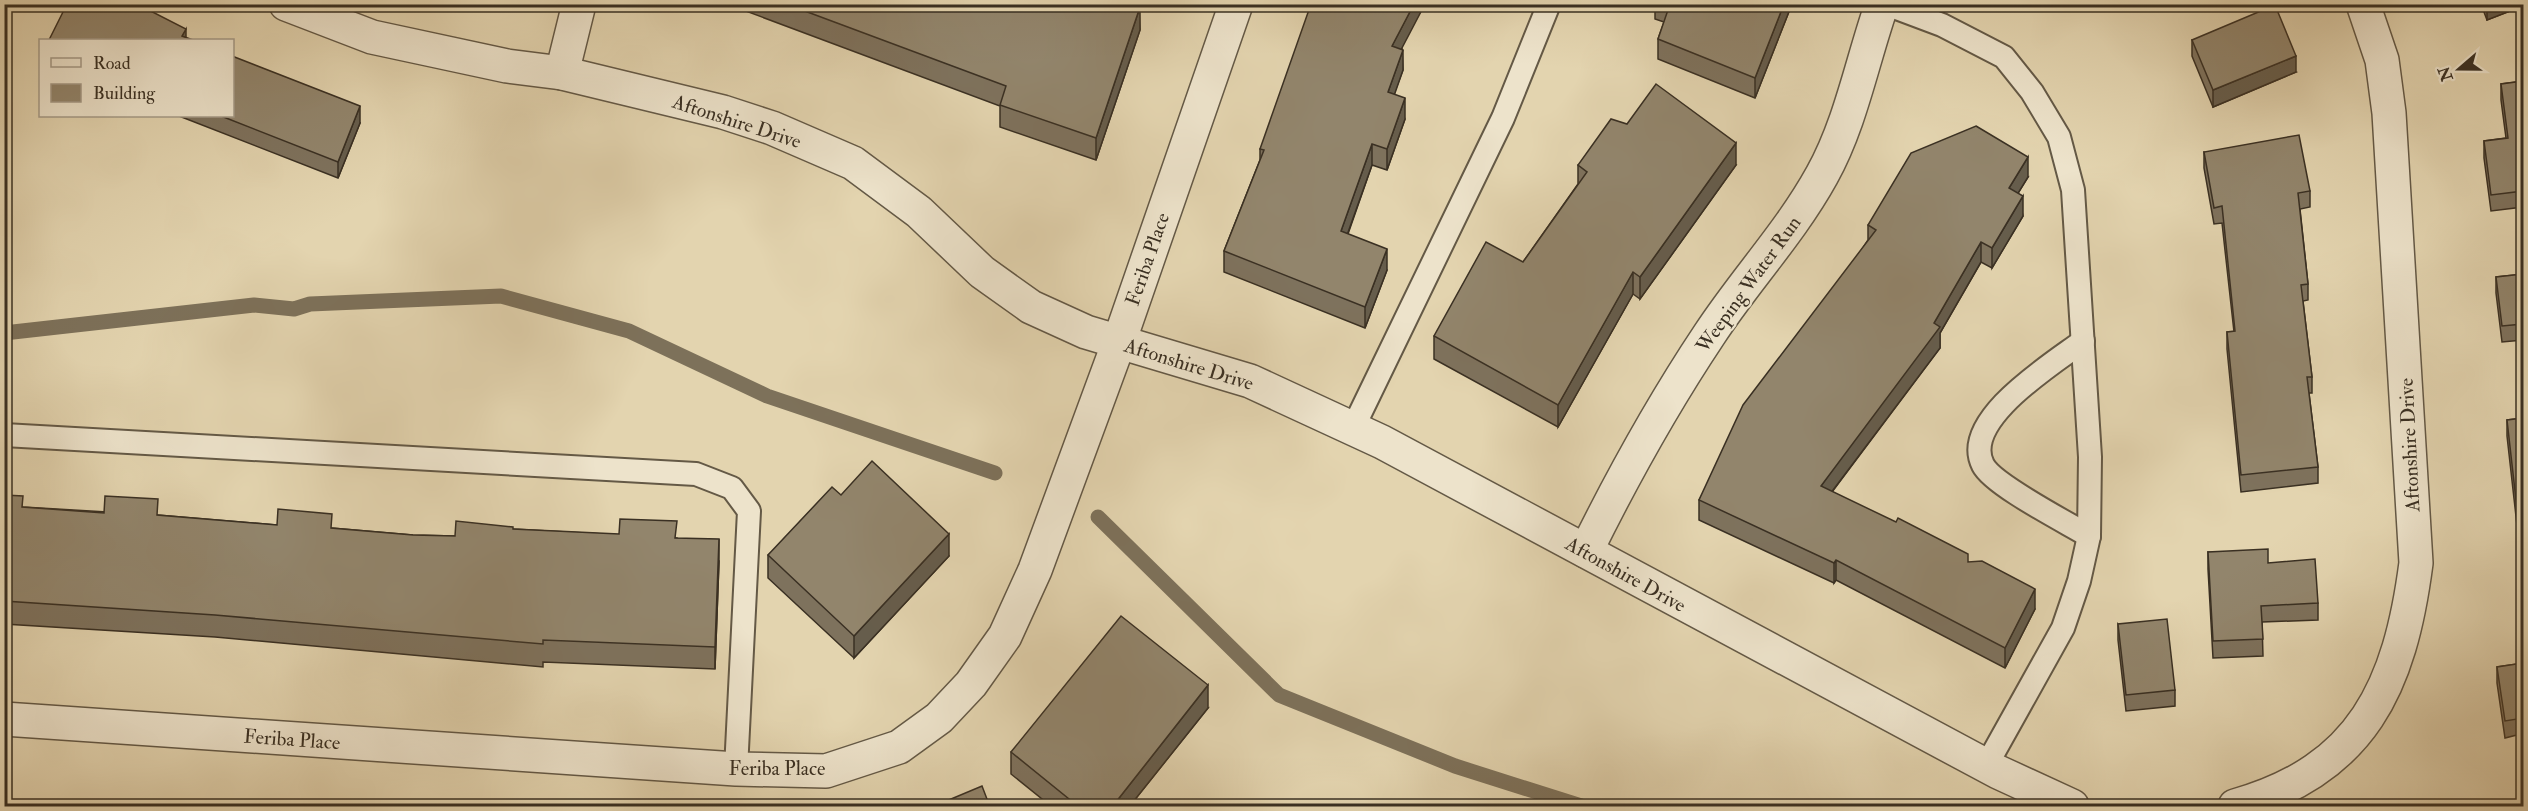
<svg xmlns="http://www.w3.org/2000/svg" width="2528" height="811" font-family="'IM FELL Double Pica',serif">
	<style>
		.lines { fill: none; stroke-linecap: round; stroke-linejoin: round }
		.stream { stroke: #7d715a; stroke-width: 15 }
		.lane-casing { stroke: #645946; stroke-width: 26 }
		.street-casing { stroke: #645946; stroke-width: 36 }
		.lane { stroke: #ede3cb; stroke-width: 22 }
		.street { stroke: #ede3cb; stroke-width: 33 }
		.wall { fill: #7e725d; stroke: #3a3023; stroke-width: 1.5 }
		.shaded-wall { fill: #665d4c; stroke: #3a3023; stroke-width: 1.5 }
		.building { fill: #92856c; stroke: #3a3023; stroke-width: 1.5 }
		.labels { text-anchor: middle; stroke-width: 4.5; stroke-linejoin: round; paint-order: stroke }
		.street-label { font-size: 20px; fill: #3a3023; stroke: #ede3cb }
	</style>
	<rect width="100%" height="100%" fill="#e3d4af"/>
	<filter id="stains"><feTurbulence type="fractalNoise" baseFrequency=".00333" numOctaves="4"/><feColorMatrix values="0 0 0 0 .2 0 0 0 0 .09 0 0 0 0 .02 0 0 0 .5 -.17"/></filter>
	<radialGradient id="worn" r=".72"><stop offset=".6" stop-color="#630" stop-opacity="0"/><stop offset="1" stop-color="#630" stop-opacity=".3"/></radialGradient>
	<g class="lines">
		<!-- stream -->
		<g class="stream">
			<path d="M4,333L254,305L294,309L310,304L501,296L629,331L767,396L995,473"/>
			<path d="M1098,517L1279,695L1455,766L1581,806"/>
		</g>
		<!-- lane casing -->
		<g class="lane-casing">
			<g id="lane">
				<path d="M1886,4L1942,25L2004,57L2032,92L2059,137L2073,190L2090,457L2089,536L2079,581L2063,628L1986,766"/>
				<path d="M2083,341C2054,363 1960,420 1983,465C1993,485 2066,522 2089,536"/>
				<path d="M1353,428L1503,118L1549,4"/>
				<path d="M4,435L696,474L732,488L749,511L736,769"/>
			</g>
		</g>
		<!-- street casing -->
		<g class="street-casing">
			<g id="street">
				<path d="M286,4L372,37L507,66L562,73L723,112L772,128L853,163L919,212L982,272L1031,307L1086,332L1250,381L1382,442L1998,772L2072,806"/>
				<path d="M562,73L579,4"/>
				<path d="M1586,551C1623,476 1663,404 1709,335C1745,280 1790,233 1822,175C1851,123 1862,61 1882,4"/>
				<path d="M4,719L736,769L826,771L899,747L939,718L971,684L1005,636L1035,570L1119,342L1236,4"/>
				<path d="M2235,806C2363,770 2400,686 2416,563L2389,113L2382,60L2363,4"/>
			</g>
		</g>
		<!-- lane -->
		<use href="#lane" class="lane"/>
		<!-- street -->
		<use href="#street" class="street"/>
	</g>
	<!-- wall -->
	<g class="wall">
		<path d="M727,4H1140L1139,7L1140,30L1096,160L1000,127V106Z"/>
		<path d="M1655,4H1792L1755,98L1658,59V39L1664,22L1655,19Z"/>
		<path d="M2481,4H2523V6L2487,20Z"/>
		<path d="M2192,40L2296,72L2213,107L2192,56Z"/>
		<path d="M1402,49L1403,70L1394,94L1405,119L1387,170L1372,165L1348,234L1387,270L1365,328L1224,272V251L1260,160V149Z"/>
		<path d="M2523,81V207L2491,211L2484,158V141L2506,138L2501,100V84Z"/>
		<path d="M179,116H232L360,123L338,178Z"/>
		<path d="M2204,152L2310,191V207L2300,209L2308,284V300L2303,301L2312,377V393H2309L2318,467V483L2241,492L2227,349V332H2234L2222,223L2214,224L2204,168Z"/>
		<path d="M1578,165H1736L1640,299L1633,294L1558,427L1434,359V336L1523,262L1578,184Z"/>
		<path d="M2028,177L2018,193L2023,216L1992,268L1981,262L1940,333V348L1832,492L1968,562L2035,609L2005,668L1836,580L1834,583L1699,520V500L1868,240V225Z"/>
		<path d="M2523,274V340L2502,342L2496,293V277Z"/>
		<path d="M2523,418V579L2507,436V420Z"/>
		<path d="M4,495L23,507L158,515L277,525L332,528L413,535L455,536L513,529L677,538L719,561L715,669L543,662V667L215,637L4,624Z"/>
		<path d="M841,495L949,556L854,658L768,578V555Z"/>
		<path d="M2208,552L2268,563L2318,603V620L2262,622L2263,656L2213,658L2208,569Z"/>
		<path d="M2118,624L2175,690V706L2126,711L2118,640Z"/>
		<path d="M2523,663V781L2517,735L2505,738L2497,683V667Z"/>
		<path d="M1208,708L1129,807H1052L1011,774V752Z"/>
	</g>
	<!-- shaded-wall -->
	<g class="shaded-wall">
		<path d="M1414,4H1425L1392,67V46Z"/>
		<path d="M1784,4H1792L1755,98V78Z"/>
		<path d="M2487,4H2523V6L2487,20Z"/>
		<path d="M1140,7V30L1096,160V138Z"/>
		<path d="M186,29V40L182,36Z"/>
		<path d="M1403,50V70L1388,113V92Z"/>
		<path d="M2296,56V72L2213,107V90Z"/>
		<path d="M1405,98V119L1387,170V149Z"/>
		<path d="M360,106V123L338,178V162Z"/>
		<path d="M1736,143V165L1640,299V277Z"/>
		<path d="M1372,144V165L1341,252V231Z"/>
		<path d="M2028,157V177L2009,208V188Z"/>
		<path d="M2023,196V216L1992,268V248Z"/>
		<path d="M1981,242V262L1940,333V348L1821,506V486L1934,323Z"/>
		<path d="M1387,249V270L1365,328V307Z"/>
		<path d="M1633,272V294L1558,427V405Z"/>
		<path d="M949,534V556L854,658V636Z"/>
		<path d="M719,539V561L715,669V647Z"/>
		<path d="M1836,560V580L1834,583V563Z"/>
		<path d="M2035,589V609L2005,668V648Z"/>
		<path d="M1208,685V708L1129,807H1112Z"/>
	</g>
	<!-- building -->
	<g class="building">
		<path d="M67,4H137L186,29L182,36L193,40H49Z"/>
		<path d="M786,4H1131L1140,7L1096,138L1000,105L1006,86Z"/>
		<path d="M1311,4H1414L1392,46L1403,50L1388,92L1405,98L1387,149L1372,144L1341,231L1387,249L1365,307L1224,251L1264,150L1260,149Z"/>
		<path d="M1670,4H1784L1755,78L1658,39Z"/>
		<path d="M2275,5L2296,56L2213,90L2192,40Z"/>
		<path d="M232,56L360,106L338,162L221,116H232Z"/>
		<path d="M2523,81V191L2491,195L2484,141L2508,138L2501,84Z"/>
		<path d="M1656,84L1736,143L1640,277L1633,272L1558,405L1434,336L1486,242L1523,262L1587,172L1578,165L1611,119L1627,124Z"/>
		<path d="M1976,126L2028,157L2009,188L2023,196L1992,248L1981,242L1934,323L1940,327L1821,486L1896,522L1898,518L1968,554V562L1982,561L2035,589L2005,648L1836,560L1834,563L1699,500L1743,405L1876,230L1868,225L1911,153Z"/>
		<path d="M2299,135L2310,191L2298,193L2308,284L2301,285L2312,377H2307L2318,467L2241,475L2227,332L2235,331L2222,206L2214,208L2204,152Z"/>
		<path d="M2523,274V324L2502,326L2496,277Z"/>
		<path d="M2523,418V562L2507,420Z"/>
		<path d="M872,461L949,534L854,636L768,555L832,487L841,495Z"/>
		<path d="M4,495L23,496L22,507L104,513L105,496L158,499L157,515L277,525L278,509L332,514L331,528L413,535L455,536L456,521L513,527V529L619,534L620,519L677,521L675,538L719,539L715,647L543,640V644L215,615L4,601Z"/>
		<path d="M2268,549V563L2315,559L2318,603L2261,606L2263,639L2213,641L2208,552Z"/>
		<path d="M1121,616L1208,685L1112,807H1079L1011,752Z"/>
		<path d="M2167,619L2175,690L2126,695L2118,624Z"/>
		<path d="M2523,663V764L2517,719L2505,721L2497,667Z"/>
		<path d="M982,786L990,807H932Z"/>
	</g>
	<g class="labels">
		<!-- street labels -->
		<g class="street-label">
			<text transform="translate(737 121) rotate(18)" y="7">Aftonshire Drive</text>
			<text transform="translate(1147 259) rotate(-71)" y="7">Feriba Place</text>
			<text transform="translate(1748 284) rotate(-54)" y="7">Weeping Water Run</text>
			<text transform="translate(1189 364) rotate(17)" y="7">Aftonshire Drive</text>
			<text transform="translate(2409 445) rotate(-93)" y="7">Aftonshire Drive</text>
			<text transform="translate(1626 574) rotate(29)" y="7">Aftonshire Drive</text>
			<text transform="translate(292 739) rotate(4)" y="7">Feriba Place</text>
			<text x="777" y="775">Feriba Place</text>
		</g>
	</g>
	<!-- margin -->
	<rect width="2528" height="811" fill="none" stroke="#e3d4af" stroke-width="24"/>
	<rect x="6" y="6" width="2516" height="799" fill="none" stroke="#3a3023" stroke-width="3"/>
	<rect x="12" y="12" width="2504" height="787" fill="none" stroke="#3a3023" stroke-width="1.5"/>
	<!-- legend -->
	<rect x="39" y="39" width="195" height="78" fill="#ede3cb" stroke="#a59b88" stroke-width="1.5"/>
	<rect x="51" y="58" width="30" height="9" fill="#ede3cb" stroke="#a59b88" stroke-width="1.5"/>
	<text x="93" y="69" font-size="18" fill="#3a3023">Road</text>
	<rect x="51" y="84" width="30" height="18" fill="#92856c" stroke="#a59b88" stroke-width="1.5"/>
	<text x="93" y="99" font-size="18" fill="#3a3023">Building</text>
	<!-- north arrow -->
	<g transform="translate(2459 69) rotate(250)" stroke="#ede3cb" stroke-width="4.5" paint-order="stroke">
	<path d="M0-4.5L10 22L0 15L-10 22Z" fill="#3a3023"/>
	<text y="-9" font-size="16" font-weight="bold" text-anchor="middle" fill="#3a3023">N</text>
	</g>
	<rect width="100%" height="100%" filter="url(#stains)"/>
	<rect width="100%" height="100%" fill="url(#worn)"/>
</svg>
